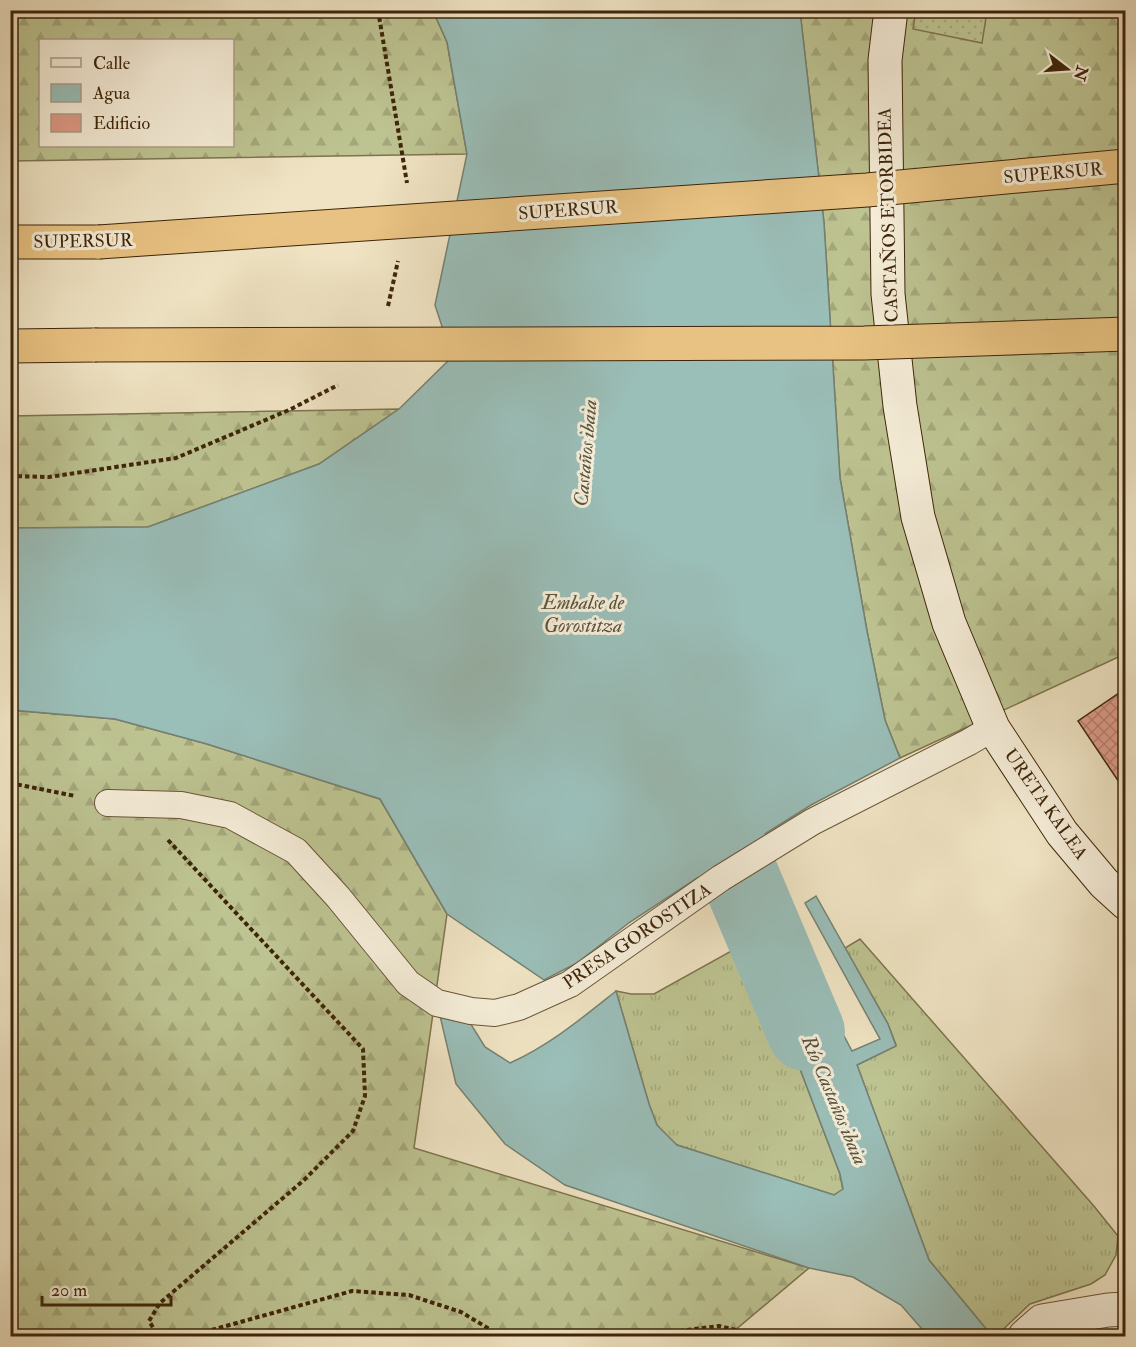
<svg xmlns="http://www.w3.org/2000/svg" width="1136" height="1347" font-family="'IM FELL Double Pica',serif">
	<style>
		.grass { fill: url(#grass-tufts); stroke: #7e744d; stroke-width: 1.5 }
		.forest { fill: url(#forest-firs); stroke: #7e744d; stroke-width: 1.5; fill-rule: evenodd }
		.park { fill: url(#park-dots); stroke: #7e744d; stroke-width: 1.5 }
		.water { fill: #9abeb8; stroke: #758172; stroke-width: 1.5 }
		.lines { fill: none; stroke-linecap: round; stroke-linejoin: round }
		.river { stroke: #9abeb8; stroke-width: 78 }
		.building { fill: url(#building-cross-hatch); stroke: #3e2509; stroke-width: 1.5 }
		.lane-casing { stroke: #6a5438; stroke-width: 28 }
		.street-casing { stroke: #6a5438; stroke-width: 35 }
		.secondary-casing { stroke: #3e2509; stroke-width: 35 }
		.highway-casing { stroke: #3e2509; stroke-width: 35 }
		.path { stroke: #3e2509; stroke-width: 4; stroke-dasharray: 4.5 3; stroke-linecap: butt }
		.lane { stroke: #f5edd8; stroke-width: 26 }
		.street { stroke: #f5edd8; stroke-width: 33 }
		.secondary { stroke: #f5edd8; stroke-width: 33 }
		.highway { stroke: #e8c282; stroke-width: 33 }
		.highway-bridge-casing { stroke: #3e2509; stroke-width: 35; stroke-linecap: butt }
		.highway-bridge { stroke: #e8c282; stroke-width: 33 }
		.labels { text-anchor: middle; stroke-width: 6; stroke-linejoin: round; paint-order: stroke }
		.street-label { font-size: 18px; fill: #3e2509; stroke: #f5edd8 }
		.water-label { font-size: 20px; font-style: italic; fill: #5a533e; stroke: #f5edd8 }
	</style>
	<defs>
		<pattern id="grass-tufts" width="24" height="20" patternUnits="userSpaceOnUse" patternTransform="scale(1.5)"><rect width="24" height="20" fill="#bdc391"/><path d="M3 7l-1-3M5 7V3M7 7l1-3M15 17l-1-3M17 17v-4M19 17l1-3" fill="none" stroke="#a4a77c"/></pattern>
		<pattern id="forest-firs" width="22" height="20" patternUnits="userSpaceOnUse" patternTransform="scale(1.5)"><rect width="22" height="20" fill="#bdc391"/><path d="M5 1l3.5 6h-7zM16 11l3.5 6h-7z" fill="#a4a77c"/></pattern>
		<pattern id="park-dots" width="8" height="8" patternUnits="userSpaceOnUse" patternTransform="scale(1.5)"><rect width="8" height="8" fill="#bdc391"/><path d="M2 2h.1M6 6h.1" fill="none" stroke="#a4a77c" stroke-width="1.8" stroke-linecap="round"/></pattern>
		<pattern id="building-cross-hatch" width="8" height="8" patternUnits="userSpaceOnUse" patternTransform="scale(1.5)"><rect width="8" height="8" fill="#df9b89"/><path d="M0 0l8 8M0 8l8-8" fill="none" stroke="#b67e6e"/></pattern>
	</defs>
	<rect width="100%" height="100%" fill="#efe3c3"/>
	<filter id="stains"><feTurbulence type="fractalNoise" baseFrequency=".00333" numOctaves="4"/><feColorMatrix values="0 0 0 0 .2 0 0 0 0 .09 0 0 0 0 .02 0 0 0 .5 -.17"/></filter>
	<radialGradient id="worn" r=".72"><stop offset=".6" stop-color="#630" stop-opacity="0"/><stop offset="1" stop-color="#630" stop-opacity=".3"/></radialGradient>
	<!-- grass -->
	<g class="grass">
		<path d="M860,939L1093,1205L1118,1236L1116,1255L1105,1275L1091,1284L1030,1304L996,1336H992L929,1260L857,1065L896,1045L888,1024L845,948Z"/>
		<path d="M751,940L840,1174L843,1190L834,1195L677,1145L666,1137L657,1125L649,1104L616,991L631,994H654Z"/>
	</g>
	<!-- forest -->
	<g class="forest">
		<path d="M10,11H433L447,42L467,154L11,161ZM40,40H232V146H40Z"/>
		<path d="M800,11H1125V654L900,758L885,720L867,631L840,478L824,223Z"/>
		<path d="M399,409L319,464L148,527L11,528L10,416Z"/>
		<path d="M10,710L115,719L207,744L380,799L447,914L414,1148L809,1268L728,1336H11Z"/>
	</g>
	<!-- park -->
	<path class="park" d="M916,11H987L982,43L913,29Z"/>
	<!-- water -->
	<g class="water">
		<path d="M433,11H800L824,223L840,478L867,631L885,720L900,758L811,805L752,842L729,850L705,873L630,922L577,963L544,980L447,914L380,799L207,744L115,719L11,710L10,528L148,527L319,464L399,409L452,357L435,305L467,154L447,42Z"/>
		<path d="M816,896L888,1024L896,1046L857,1065L929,1260L992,1336H928L901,1305L853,1277L809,1268L565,1185L505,1144L456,1084L437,1003L469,1021L485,1047L510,1063C550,1045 582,1018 616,991L649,1104L657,1125L677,1145L834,1195L843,1189L840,1174L751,940L783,920L852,1051L880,1039L805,903Z"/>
	</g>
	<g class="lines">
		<!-- river -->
		<path class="river" d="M672,760L729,850L806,1032"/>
	</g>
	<!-- building -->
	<path class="building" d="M1125,689V791L1078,721Z"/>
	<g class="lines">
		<!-- lane casing -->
		<g class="lane-casing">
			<path id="lane" d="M108,803L181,805L230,815L296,851L338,897L408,983L437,1003L471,1011L495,1013L519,1007L570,984L721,878L812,822L969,742L993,728"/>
		</g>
		<!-- street casing -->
		<g class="street-casing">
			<path id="street" d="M1025,1336L1042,1321L1108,1310L1126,1309"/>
		</g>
		<!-- secondary casing -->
		<g class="secondary-casing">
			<path id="secondary" d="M891,10L885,60L888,294L900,406L918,517L949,623L993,728L1062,833L1104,883L1126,903"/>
		</g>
		<!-- highway casing -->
		<g class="highway-casing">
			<g id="highway">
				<path d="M10,242H99"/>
				<path d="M10,346L95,345"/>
			</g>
		</g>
		<!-- path -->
		<g class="path">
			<path d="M378,10L407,183"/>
			<path d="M388,306L398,261"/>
			<path d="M10,476L49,477L176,458L289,410L338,385"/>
			<path d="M10,783L75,796"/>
			<path d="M168,840L363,1049L365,1096L353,1131L304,1180L160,1303L149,1321L157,1334L181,1336"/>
			<path d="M190,1336L352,1291L409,1295L461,1312L501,1336"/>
			<path d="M650,1336L663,1333L719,1326L761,1336"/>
		</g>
		<!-- lane -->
		<use href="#lane" class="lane"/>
		<!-- street -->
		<use href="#street" class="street"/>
		<!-- secondary -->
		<use href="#secondary" class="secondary"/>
		<!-- highway -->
		<use href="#highway" class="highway"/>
		<!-- highway-bridge casing -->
		<g class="highway-bridge-casing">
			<g id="highway-bridge">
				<path d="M99,242L867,190L1126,166"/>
				<path d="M95,345L864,343L1126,334"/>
			</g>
		</g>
		<!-- highway-bridge -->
		<use href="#highway-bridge" class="highway-bridge"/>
	</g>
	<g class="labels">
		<!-- street labels -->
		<g class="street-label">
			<text transform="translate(1053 173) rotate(-5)" y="6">SUPERSUR</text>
			<text transform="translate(568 210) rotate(-4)" y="6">SUPERSUR</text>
			<text transform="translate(888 215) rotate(-92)" y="6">CASTAÑOS ETORBIDEA</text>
			<text transform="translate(83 241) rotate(-1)" y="6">SUPERSUR</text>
			<text transform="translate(1046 804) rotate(55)" y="6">URETA KALEA</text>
			<text transform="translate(637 936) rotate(-34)" y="6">PRESA GOROSTIZA</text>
		</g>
		<!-- water labels -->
		<g class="water-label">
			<text transform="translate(585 453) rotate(-85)" y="7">Castaños ibaia</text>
			<text x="583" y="609">Embalse de<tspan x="583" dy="23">Gorostitza</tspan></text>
			<text transform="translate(835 1100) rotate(67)" y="7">Río Castaños ibaia</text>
		</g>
	</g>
	<!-- margin -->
	<rect width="1136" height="1347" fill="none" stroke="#efe3c3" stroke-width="36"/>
	<rect x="12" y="12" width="1112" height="1323" fill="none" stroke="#3e2509" stroke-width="3"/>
	<rect x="18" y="18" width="1100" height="1311" fill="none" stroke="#3e2509" stroke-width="1.5"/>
	<!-- legend -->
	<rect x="39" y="39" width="195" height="108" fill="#f5edd8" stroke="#ac9d85" stroke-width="1.5"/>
	<rect x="51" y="58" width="30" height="9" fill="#f5edd8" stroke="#ac9d85" stroke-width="1.5"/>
	<text x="93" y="69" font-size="18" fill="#3e2509">Calle</text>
	<rect x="51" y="84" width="30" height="18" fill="#9abeb8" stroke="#ac9d85" stroke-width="1.5"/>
	<text x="93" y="99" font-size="18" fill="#3e2509">Agua</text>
	<rect x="51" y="114" width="30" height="18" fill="#df9b89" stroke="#ac9d85" stroke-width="1.5"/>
	<text x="93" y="129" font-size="18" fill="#3e2509">Edificio</text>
	<!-- north arrow -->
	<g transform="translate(1067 69) rotate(107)" stroke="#f5edd8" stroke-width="4.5" paint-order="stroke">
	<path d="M0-4.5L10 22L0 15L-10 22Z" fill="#3e2509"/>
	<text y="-9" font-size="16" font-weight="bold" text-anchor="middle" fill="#3e2509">N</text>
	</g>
	<!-- scale -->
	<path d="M42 1296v9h129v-9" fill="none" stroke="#3e2509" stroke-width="3"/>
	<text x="51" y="1296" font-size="18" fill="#3e2509" stroke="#f5edd8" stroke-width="4.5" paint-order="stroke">20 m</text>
	<rect width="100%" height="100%" filter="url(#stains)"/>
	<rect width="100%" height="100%" fill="url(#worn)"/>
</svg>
